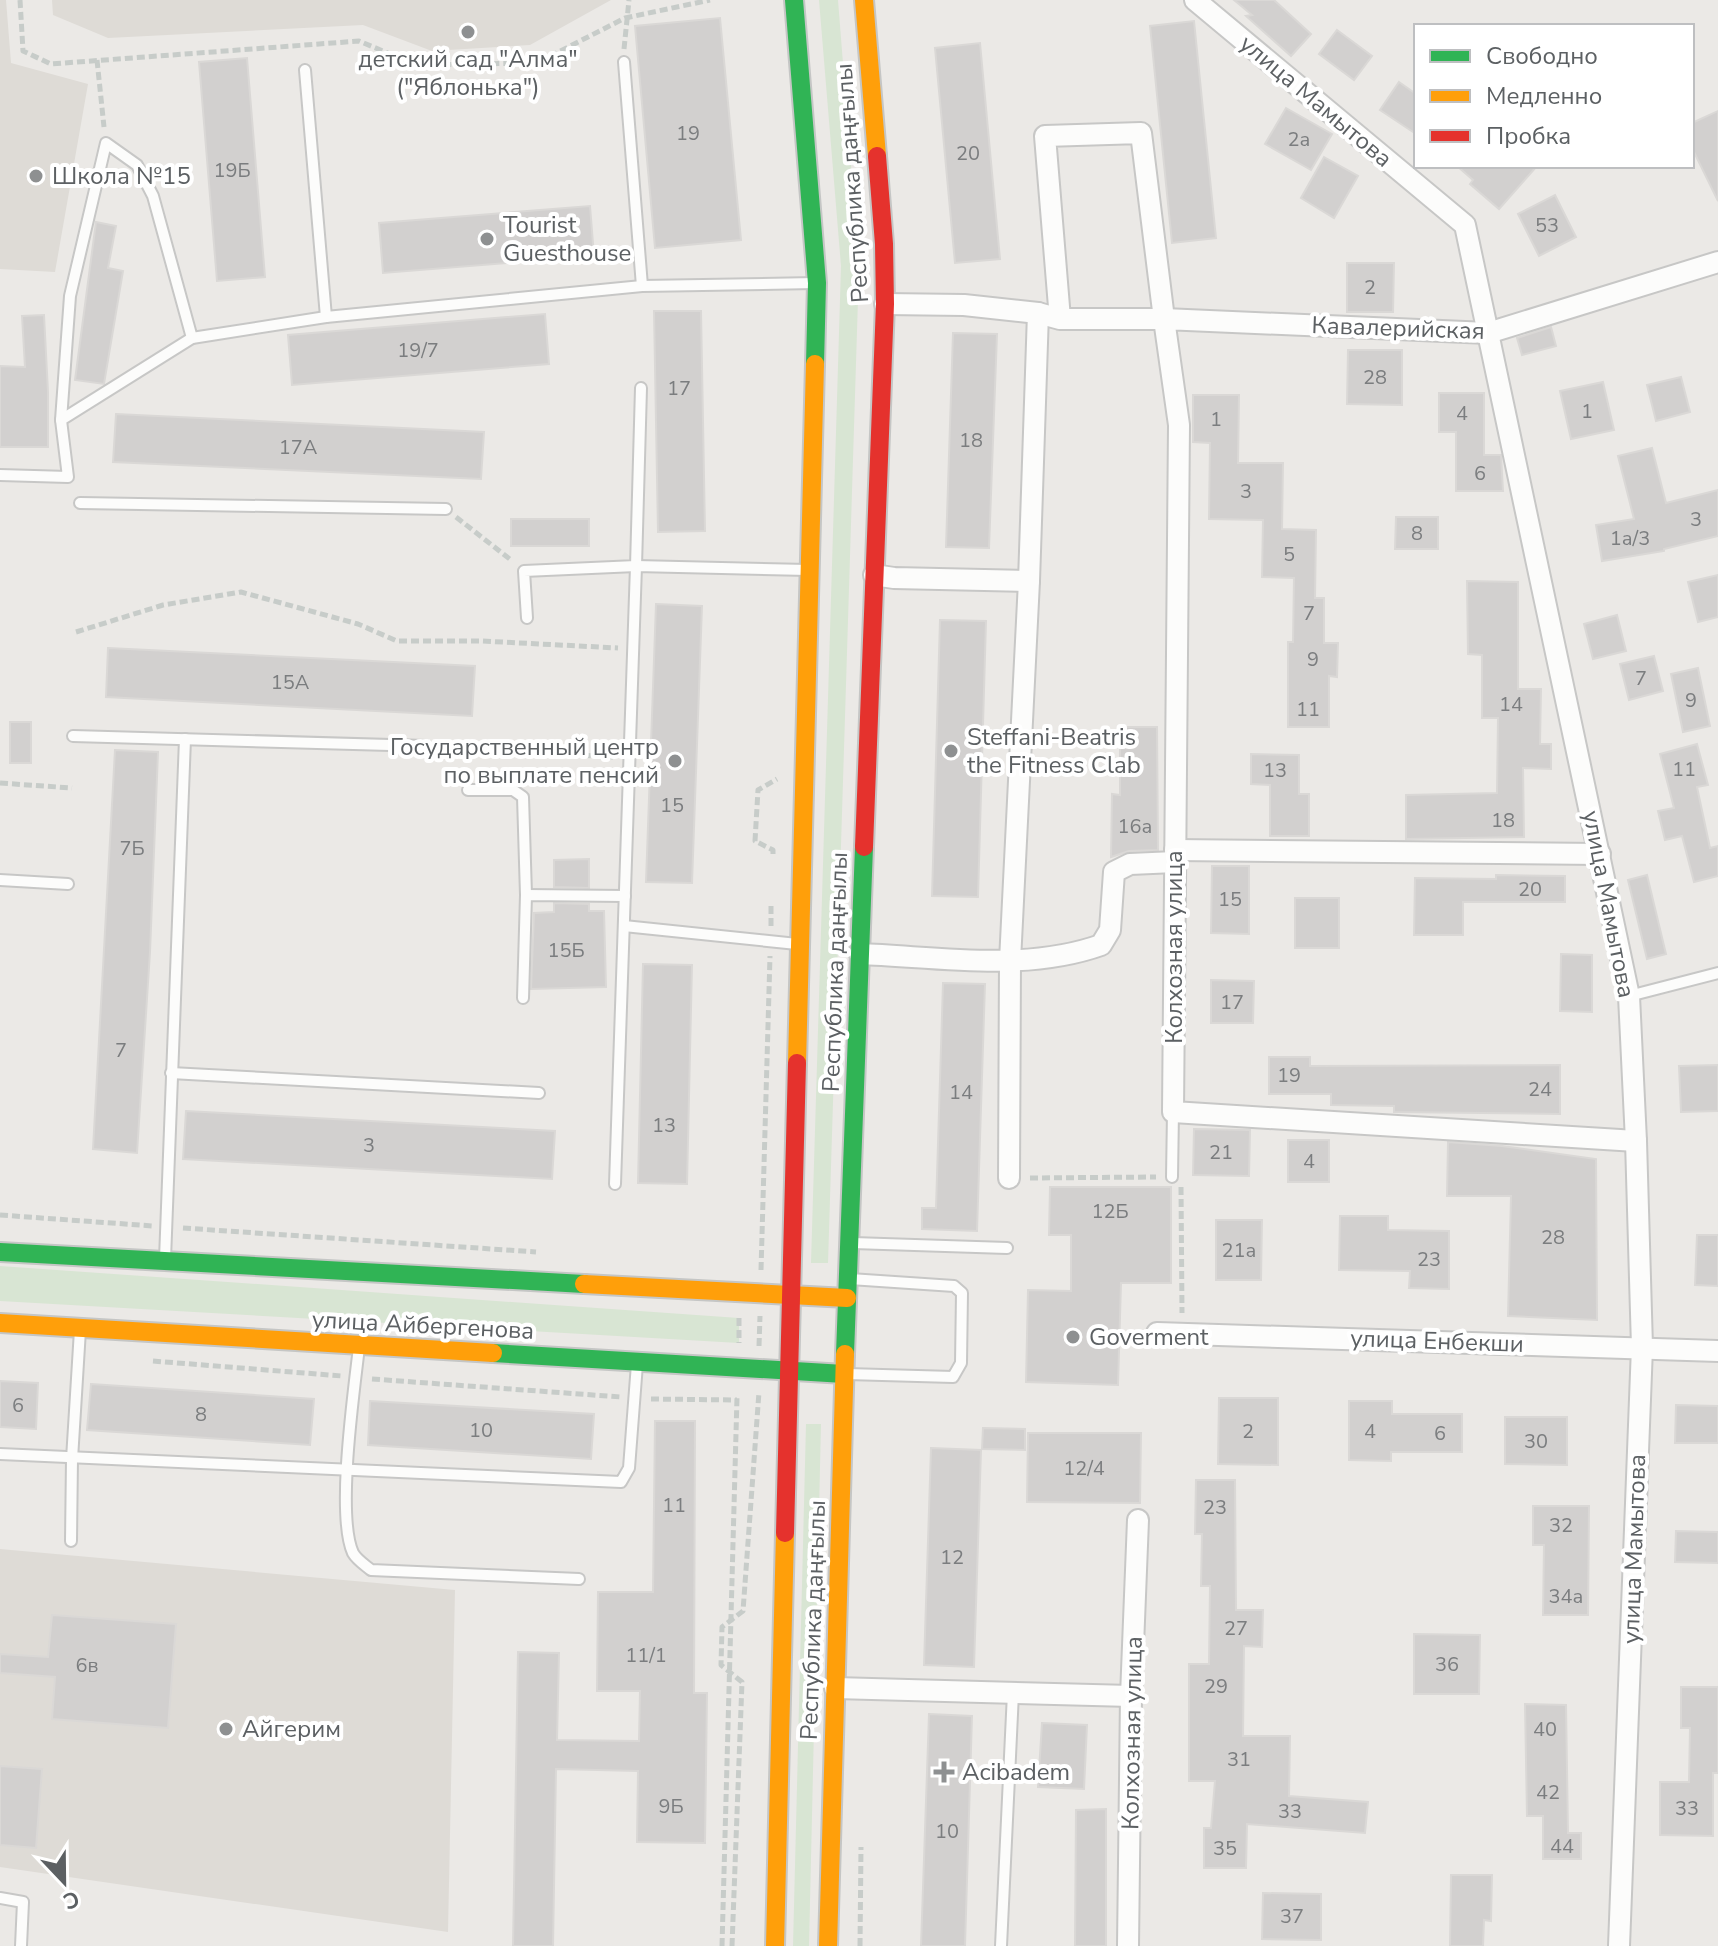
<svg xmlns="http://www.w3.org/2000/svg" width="1718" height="1946" font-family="'Nunito Sans',sans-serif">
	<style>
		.education { fill: #dedbd6 }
		.green { fill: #d8e5d3 }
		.building { fill: #d2d0cf; stroke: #dad8d6; stroke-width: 2 }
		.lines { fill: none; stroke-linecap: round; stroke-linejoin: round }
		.lane-casing { stroke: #c7c7c6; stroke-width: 14 }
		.street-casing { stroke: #c7c7c6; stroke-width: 24 }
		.fast-casing { stroke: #c5c6c5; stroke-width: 22 }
		.slow-casing { stroke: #c5c6c5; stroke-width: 22 }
		.jam-casing { stroke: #c5c6c5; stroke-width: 22 }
		.path { stroke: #c7ccc9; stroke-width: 5; stroke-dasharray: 8 4; stroke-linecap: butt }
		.lane { stroke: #fcfcfb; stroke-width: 10 }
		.street { stroke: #fcfcfb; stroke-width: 20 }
		.fast { stroke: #30b455; stroke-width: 18 }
		.slow { stroke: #ff9f0a; stroke-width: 18 }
		.jam { stroke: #e5322d; stroke-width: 18 }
		.poi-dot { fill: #8e9091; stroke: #fff; stroke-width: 3 }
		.labels { text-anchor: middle; stroke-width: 8; stroke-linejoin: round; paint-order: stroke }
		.number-label { font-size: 20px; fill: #7b7d7f }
		.poi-label { font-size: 24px; fill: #5c6063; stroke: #fff; text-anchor: start }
		.street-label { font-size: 24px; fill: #5c6063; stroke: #fff }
	</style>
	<rect width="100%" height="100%" fill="#ebe9e6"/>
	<!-- education -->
	<g class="education">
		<path d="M0,0H6L11,63L88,84L55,272L0,269Z"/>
		<path d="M52,0H611L530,45L432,51L363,25L108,38L53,15Z"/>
		<path d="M0,1549L455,1590L448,1932L0,1867Z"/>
	</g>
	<!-- green -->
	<g class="green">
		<path d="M819,0H838L859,267L828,1263H811L841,266Z"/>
		<path d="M0,1266L739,1318V1343L0,1301Z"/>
		<path d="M806,1424H821L809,1946H793Z"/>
	</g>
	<!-- building -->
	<g class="building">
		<path d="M1234,0H1274L1311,34L1291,56L1246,16L1252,15Z"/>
		<path d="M720,18L741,240L655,248L635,26Z"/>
		<path d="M1194,21L1216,238L1172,243L1150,26Z"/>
		<path d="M1337,30L1372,56L1354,80L1319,54Z"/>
		<path d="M980,43L1000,259L955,263L935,48Z"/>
		<path d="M247,58L265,277L217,281L199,62Z"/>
		<path d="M1399,82L1416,94V134L1380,110Z"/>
		<path d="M1286,108L1332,134L1311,170L1265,144Z"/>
		<path d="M1718,111V201L1692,148V123Z"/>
		<path d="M1324,157L1358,176L1334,218L1301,198Z"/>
		<path d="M1457,166H1537L1499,209L1470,184L1473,180Z"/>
		<path d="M1555,195L1576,237L1539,256L1518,214Z"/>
		<path d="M590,206L594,256L383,273L379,223Z"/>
		<path d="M96,222L116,226L108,268L123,271L104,384L75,380Z"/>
		<path d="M1347,263H1394L1393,312H1347Z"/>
		<path d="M654,311H701L705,531L658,532Z"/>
		<path d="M545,314L549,364L292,385L288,335Z"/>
		<path d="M44,315L48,392V447H0V366L25,367L22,316Z"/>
		<path d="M1551,327L1556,346L1522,355L1517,338Z"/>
		<path d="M953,333L997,334L989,548L946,547Z"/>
		<path d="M1348,350H1402V405L1347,404Z"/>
		<path d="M1681,377L1690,412L1656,421L1647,385Z"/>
		<path d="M1603,382L1614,430L1571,439L1560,391Z"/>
		<path d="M1439,393H1484V455H1501L1503,491H1456V432H1439Z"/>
		<path d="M1193,395H1239L1238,463H1283L1282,529L1316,530L1315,598H1324V643H1338L1337,677L1329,676V727H1288V642H1293L1294,578L1262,577L1263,520L1209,519L1210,443L1193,442Z"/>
		<path d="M116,414L484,432L481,479L113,462Z"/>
		<path d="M1652,448L1666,503L1718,490V536L1664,549V551L1602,561L1596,525L1634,519L1618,456Z"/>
		<path d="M1396,517H1438V549H1395Z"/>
		<rect x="511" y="519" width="78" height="27"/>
		<path d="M1718,575V617L1698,622L1688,582Z"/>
		<path d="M1467,581L1518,582V689H1541L1540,744H1551V769L1523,768L1524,837L1406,839V795L1497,793L1498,718H1482V655L1468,654Z"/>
		<path d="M656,604L702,606L692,883L646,882Z"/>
		<path d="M1617,615L1626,651L1593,659L1584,624Z"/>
		<path d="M940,620L986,621L978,897L932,896Z"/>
		<path d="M108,648L475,666L472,716L106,697Z"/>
		<path d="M1654,656L1663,691L1629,700L1620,664Z"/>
		<path d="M1698,668L1710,726L1683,732L1671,674Z"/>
		<rect x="10" y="722" width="21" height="41"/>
		<path d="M1120,727H1157L1158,850L1129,851L1111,857L1112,794L1120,795Z"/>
		<path d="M1697,744L1708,785L1697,787L1710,848L1718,846V876L1694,882L1682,836L1665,840L1658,811L1674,808L1660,754Z"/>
		<path d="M115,750L158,752L150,952L137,1153L93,1149Z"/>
		<path d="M1251,754L1299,755V794H1309V836H1270V785L1251,784Z"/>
		<path d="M589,859V888L554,887V860Z"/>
		<path d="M1212,866H1249V934L1211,933Z"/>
		<path d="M1496,875L1565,876V902H1463V935H1414L1415,878L1496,879Z"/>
		<path d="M1647,875L1666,954L1647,959L1628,880Z"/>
		<rect x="1295" y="898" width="44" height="50"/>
		<path d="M554,903L589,904V911H604L606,987L531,989L534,913L554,912Z"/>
		<path d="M1561,954L1592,955V1012L1560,1011Z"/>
		<path d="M643,964L692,965L687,1184L638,1183Z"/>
		<path d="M1211,980L1254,981L1253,1023H1211Z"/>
		<path d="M943,983L985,984L977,1231L922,1229V1208H936Z"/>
		<path d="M1269,1057H1310V1066L1560,1065V1114L1394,1112V1106L1331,1105V1094H1269Z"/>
		<path d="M1718,1065V1111L1681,1112L1679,1066Z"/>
		<path d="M186,1111L555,1131L552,1179L183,1159Z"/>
		<path d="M1194,1129L1250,1130L1249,1176L1193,1175Z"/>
		<rect x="1288" y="1140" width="41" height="42"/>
		<path d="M1448,1142L1502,1146L1596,1159L1597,1320L1508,1316L1511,1196H1447Z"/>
		<path d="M1050,1187H1171V1283H1121L1118,1385L1026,1382L1028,1290L1071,1291V1235H1049Z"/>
		<path d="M1340,1216H1388V1230L1449,1231V1289L1409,1288L1410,1271L1339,1270Z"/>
		<path d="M1216,1220H1262L1261,1280H1216Z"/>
		<path d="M1697,1235H1718V1286L1695,1285Z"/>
		<path d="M0,1381L38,1383L36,1429L0,1427Z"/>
		<path d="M91,1384L314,1399L310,1445L87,1430Z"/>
		<path d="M1219,1398H1278V1465L1218,1464Z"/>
		<path d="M370,1401L594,1414L591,1459L368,1445Z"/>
		<path d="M1349,1401H1392V1414H1462V1452H1391V1461L1349,1460Z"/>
		<path d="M1676,1405L1718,1406V1443H1675Z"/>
		<path d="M1505,1417H1567V1465L1505,1464Z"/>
		<path d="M655,1421H695L694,1693H707L705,1843L637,1842L638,1771L556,1769L553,1946H513L518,1652L559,1653L557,1740L639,1741L640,1691H597L598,1592H653Z"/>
		<path d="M983,1428L1025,1429V1450L982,1449Z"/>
		<path d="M1028,1433H1141L1140,1503L1027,1502Z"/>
		<path d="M931,1448L981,1450L974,1667L924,1665Z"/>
		<path d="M1196,1480H1235L1236,1610H1263L1262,1647L1244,1646L1243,1736H1290L1289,1796L1368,1802L1365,1833L1247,1824L1246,1868H1204V1828H1211L1215,1781H1189V1664H1209L1210,1586H1201L1202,1534H1195Z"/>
		<path d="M1533,1506H1589L1588,1615H1543L1544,1545H1533Z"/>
		<path d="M1676,1531L1718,1532V1563L1675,1562Z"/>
		<path d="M52,1615L176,1624L168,1728L52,1719L55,1677L0,1673V1654L48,1657Z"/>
		<path d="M1414,1634L1480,1635L1479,1694H1414Z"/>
		<path d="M1681,1687H1718V1773H1713V1836L1660,1835V1782H1689L1690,1728H1681Z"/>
		<path d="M1525,1704L1566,1705L1568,1833H1581V1859H1543V1816H1527Z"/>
		<path d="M929,1714L972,1716L965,1946H921Z"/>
		<path d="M1042,1723L1087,1725L1084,1789L1038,1787Z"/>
		<path d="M0,1766L42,1769L36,1848L0,1845Z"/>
		<path d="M1106,1809V1946H1075L1076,1810Z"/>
		<path d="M1451,1875H1492L1491,1921L1484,1920L1483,1946H1450Z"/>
		<path d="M1263,1893L1321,1894V1940L1262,1939Z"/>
	</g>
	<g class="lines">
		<!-- lane casing -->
		<g class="lane-casing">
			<g id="lane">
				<path d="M624,62L642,286"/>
				<path d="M305,70L326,317"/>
				<path d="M61,420L70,296L106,143L137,165L153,196L192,338"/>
				<path d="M0,475L68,477L61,420L192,338L326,317L642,286L815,283"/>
				<path d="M80,503L446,509"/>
				<path d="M527,618L524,571L636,566L641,388"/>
				<path d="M73,736L426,746"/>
				<path d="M468,790H513L523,797L526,895"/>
				<path d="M0,880L68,884"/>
				<path d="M624,926L797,944"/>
				<path d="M1629,996L1718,973"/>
				<path d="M523,998L526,895L625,896"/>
				<path d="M171,1073L539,1093"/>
				<path d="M1172,1177L1173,1112"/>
				<path d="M615,1184L636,566L808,570"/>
				<path d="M853,1243L1007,1248"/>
				<path d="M165,1259L185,739"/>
				<path d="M359,1347C354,1391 336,1516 353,1553C357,1560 365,1565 371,1570L579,1579"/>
				<path d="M847,1374L953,1377L961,1363L962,1293L954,1286L850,1279"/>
				<path d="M0,1454L621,1482L629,1468L637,1364"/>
				<path d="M71,1541L72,1459L80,1330"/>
				<path d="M0,1898L23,1902L21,1946"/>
				<path d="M1001,1946L1013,1693"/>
			</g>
		</g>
		<!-- street casing -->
		<g class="street-casing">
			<g id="street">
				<path d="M1195,0L1465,225L1629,996L1636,1141L1642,1347L1619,1946"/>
				<path d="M885,304L964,305L1038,313L1060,319H1164L1141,133L1045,136L1060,319"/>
				<path d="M874,575L894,578L1029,581"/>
				<path d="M1175,850L1600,854"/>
				<path d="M860,954C939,957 1025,972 1101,945L1110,930L1114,872L1130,864L1175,862"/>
				<path d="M1636,1141L1173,1112L1179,425L1164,319L1488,333L1718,262"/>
				<path d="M1009,1178L1010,961L1029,581L1038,313"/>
				<path d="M1157,1333L1718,1351"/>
				<path d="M835,1688L1131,1696"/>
				<path d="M1128,1946L1131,1696L1138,1520"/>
			</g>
		</g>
		<!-- fast casing -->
		<g class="fast-casing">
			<g id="fast">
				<path d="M794,0L817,283L815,364"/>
				<path d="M0,1252L584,1284"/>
				<path d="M493,1353L844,1374"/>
				<path d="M845,1354L864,847"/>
			</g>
		</g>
		<!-- slow casing -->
		<g class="slow-casing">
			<g id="slow">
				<path d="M864,0L877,156"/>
				<path d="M797,1063L815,364"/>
				<path d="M584,1284L847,1298"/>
				<path d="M0,1323L493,1353"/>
				<path d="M775,1946L785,1533"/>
				<path d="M828,1946L845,1354"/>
			</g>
		</g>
		<!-- jam casing -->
		<g class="jam-casing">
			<g id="jam">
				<path d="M864,847L885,304L884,244L877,156"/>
				<path d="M785,1533L797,1063"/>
			</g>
		</g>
		<!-- path -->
		<g class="path">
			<path d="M20,0L23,51L51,64L359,41L416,65L537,63L625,18L710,0"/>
			<path d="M624,49L629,0"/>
			<path d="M97,60L104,127"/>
			<path d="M456,517L511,560"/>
			<path d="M76,632L163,605L241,592L358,624L397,641H482L618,648"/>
			<path d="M439,747L613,757"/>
			<path d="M0,783L72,788"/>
			<path d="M773,854V850L755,841L758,790L777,779"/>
			<path d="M771,926V904"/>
			<path d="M1030,1178L1156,1177"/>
			<path d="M1181,1187L1182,1313"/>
			<path d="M0,1215L153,1226"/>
			<path d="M183,1228L536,1252"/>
			<path d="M761,1270L770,956"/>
			<path d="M739,1318V1343"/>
			<path d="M759,1346L760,1316"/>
			<path d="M153,1361L342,1376"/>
			<path d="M372,1379L621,1397"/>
			<path d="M651,1399L737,1400"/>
			<path d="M722,1946L737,1397"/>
			<path d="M732,1946L742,1682L721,1665L722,1627L743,1611L759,1392"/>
			<path d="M860,1946L861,1847"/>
		</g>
		<!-- lane -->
		<use href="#lane" class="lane"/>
		<!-- street -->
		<use href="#street" class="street"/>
		<!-- fast -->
		<use href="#fast" class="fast"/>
		<!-- slow -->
		<use href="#slow" class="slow"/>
		<!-- jam -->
		<use href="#jam" class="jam"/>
	</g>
	<!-- markers -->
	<g class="poi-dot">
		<circle cx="468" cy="32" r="8"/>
		<circle cx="36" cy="176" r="8"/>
		<circle cx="487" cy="239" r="8"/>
		<circle cx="951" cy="751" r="8"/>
		<circle cx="675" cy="761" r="8"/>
		<circle cx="1073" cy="1337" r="8"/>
		<circle cx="226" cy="1729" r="8"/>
		<path d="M940 1760h8v8h8v8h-8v8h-8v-8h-8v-8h8z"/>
	</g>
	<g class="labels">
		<!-- number labels -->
		<g class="number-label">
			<text x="688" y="140">19</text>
			<text x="1299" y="146">2а</text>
			<text x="968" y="160">20</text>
			<text x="232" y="177">19Б</text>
			<text x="1547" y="232">53</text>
			<text x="1370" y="294">2</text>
			<text x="418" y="357">19/7</text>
			<text x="1375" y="384">28</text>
			<text x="679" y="395">17</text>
			<text x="1587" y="418">1</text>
			<text x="1462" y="420">4</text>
			<text x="1216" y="426">1</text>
			<text x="971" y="447">18</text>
			<text x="298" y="454">17А</text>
			<text x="1480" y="480">6</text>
			<text x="1246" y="498">3</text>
			<text x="1696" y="526">3</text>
			<text x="1417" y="540">8</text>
			<text x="1630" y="545">1а/3</text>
			<text x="1289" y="561">5</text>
			<text x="1309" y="620">7</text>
			<text x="1313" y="666">9</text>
			<text x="1641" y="685">7</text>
			<text x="290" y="689">15А</text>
			<text x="1691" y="707">9</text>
			<text x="1511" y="711">14</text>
			<text x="1308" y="716">11</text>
			<text x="1684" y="776">11</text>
			<text x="1275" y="777">13</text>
			<text x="672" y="812">15</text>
			<text x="1503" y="827">18</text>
			<text x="1135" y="833">16а</text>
			<text x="132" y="855">7Б</text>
			<text x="1530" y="896">20</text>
			<text x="1230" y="906">15</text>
			<text x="566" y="957">15Б</text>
			<text x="1232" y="1009">17</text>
			<text x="121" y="1057">7</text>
			<text x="1289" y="1082">19</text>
			<text x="1540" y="1096">24</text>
			<text x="961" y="1099">14</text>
			<text x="664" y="1132">13</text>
			<text x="369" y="1152">3</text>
			<text x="1221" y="1159">21</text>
			<text x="1309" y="1168">4</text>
			<text x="1110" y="1218">12Б</text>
			<text x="1553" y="1244">28</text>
			<text x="1239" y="1257">21а</text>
			<text x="1429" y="1266">23</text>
			<text x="18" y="1412">6</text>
			<text x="201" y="1421">8</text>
			<text x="481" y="1437">10</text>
			<text x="1248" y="1438">2</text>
			<text x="1370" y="1438">4</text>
			<text x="1440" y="1440">6</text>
			<text x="1536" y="1448">30</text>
			<text x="1084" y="1475">12/4</text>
			<text x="674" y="1512">11</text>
			<text x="1215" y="1514">23</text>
			<text x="1561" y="1532">32</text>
			<text x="952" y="1564">12</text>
			<text x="1566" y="1603">34а</text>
			<text x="1236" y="1635">27</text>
			<text x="646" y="1662">11/1</text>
			<text x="1447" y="1671">36</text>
			<text x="87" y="1672">6в</text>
			<text x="1216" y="1693">29</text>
			<text x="1545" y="1736">40</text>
			<text x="1239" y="1766">31</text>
			<text x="1548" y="1799">42</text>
			<text x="671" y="1813">9Б</text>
			<text x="1687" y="1815">33</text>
			<text x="1290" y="1818">33</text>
			<text x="947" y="1838">10</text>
			<text x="1562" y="1853">44</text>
			<text x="1225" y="1855">35</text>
			<text x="1292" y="1923">37</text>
		</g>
		<!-- poi labels -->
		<g class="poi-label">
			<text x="468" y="67" text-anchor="middle">детский сад "Алма"<tspan x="468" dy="28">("Яблонька")</tspan></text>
			<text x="52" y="184">Школа №15</text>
			<text x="503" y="233">Tourist<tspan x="503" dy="28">Guesthouse</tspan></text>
			<text x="967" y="745">Steffani-Beatris<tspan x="967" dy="28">the Fitness Clab</tspan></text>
			<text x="659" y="755" text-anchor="end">Государственный центр<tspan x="659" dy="28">по выплате пенсий</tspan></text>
			<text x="1089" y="1345">Goverment</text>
			<text x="242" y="1737">Айгерим</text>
			<text x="962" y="1780">Acibadem</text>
		</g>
		<!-- street labels -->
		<g class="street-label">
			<text transform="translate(1316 101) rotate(40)" y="8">улица Мамытова</text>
			<text transform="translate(852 183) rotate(-94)" y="8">Республика даңғылы</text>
			<text transform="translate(1398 328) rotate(2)" y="8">Кавалерийская</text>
			<text transform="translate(1609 904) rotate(79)" y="8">улица Мамытова</text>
			<text transform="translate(1174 947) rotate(-90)" y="8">Колхозная улица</text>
			<text transform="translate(835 972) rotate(-88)" y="8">Республика даңғылы</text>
			<text transform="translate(423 1325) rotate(3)" y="8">улица Айбергенова</text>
			<text transform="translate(1437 1341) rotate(2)" y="8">улица Енбекши</text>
			<text transform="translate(1634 1549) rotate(-88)" y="8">улица Мамытова</text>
			<text transform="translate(813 1620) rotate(-88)" y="8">Республика даңғылы</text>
			<text transform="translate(1132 1733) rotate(-89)" y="8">Колхозная улица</text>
		</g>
	</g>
	<!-- legend -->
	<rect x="1414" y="24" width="280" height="144" fill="#ffffff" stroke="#bebfc1" stroke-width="2"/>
	<rect x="1430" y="50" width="40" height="12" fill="#30b455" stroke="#bebfc1" stroke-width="2"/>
	<text x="1486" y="64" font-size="24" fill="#5c6063">Свободно</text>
	<rect x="1430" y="90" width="40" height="12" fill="#ff9f0a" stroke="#bebfc1" stroke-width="2"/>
	<text x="1486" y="104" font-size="24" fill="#5c6063">Медленно</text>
	<rect x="1430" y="130" width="40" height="12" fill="#e5322d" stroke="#bebfc1" stroke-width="2"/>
	<text x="1486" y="144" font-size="24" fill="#5c6063">Пробка</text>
	<!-- north arrow -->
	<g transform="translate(64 1882) rotate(158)" stroke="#ffffff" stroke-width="6" paint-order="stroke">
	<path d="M0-6L14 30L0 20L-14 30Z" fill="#5c6063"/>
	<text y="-12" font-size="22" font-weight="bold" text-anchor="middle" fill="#5c6063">С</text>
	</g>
</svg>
